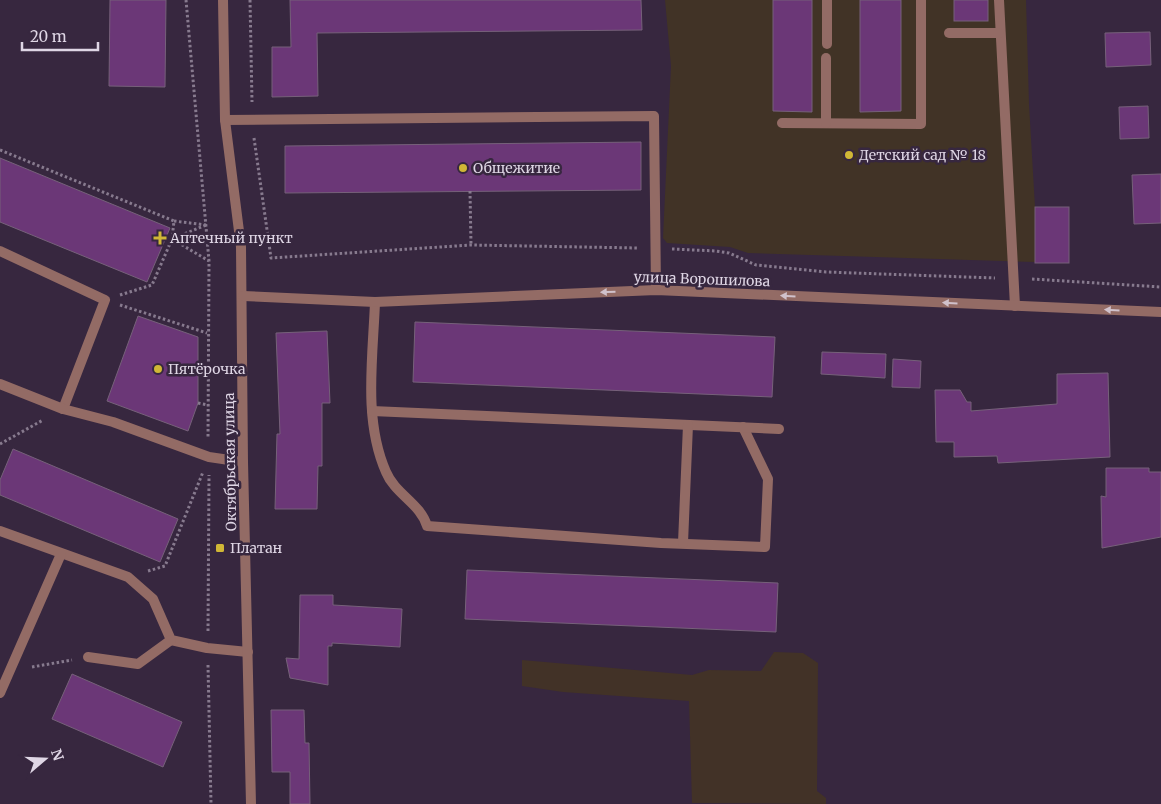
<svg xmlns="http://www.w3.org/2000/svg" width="1161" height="804" font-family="Merriweather,serif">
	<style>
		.industrial { fill: #423227 }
		.education { fill: #413326 }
		.building { fill: #6b3777; stroke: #76617a }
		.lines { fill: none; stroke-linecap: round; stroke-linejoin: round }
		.path { stroke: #877a8e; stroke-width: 3; stroke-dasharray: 2.5 2.5; stroke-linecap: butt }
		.lane { stroke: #936b65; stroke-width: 10 }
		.street { stroke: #936b65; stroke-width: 10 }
		.oneway { fill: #d0c1cb }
		.poi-dot { fill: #d0b736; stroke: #37273f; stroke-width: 2 }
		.labels { text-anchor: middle; stroke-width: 5; stroke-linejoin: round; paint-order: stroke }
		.poi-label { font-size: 14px; fill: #dfd6e5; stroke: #37273f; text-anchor: start }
		.street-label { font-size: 14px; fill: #dfd6e5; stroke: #37273f }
	</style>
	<rect width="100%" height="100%" fill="#37273f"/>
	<!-- industrial -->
	<path class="industrial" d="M774,652L803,653L818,663L817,791L826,798V804L692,803L689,701L563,692L522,686V660L692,675L709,670L761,671Z"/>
	<!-- education -->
	<path class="education" d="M665,0H1026L1029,104L1035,207V262L748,253L730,247L667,243L663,238L671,66Z"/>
	<!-- building -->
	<g class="building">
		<path d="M110,0H166L165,87L109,86Z"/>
		<path d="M290,0H641L642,30L317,33L318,96L272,97V47H291Z"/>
		<path d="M773,0H812V112L773,111Z"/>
		<path d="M860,0H901V111L860,112Z"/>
		<rect x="954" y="0" width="34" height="21"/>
		<path d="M1150,32L1151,65L1106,67L1105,33Z"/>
		<path d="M1148,106L1149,138L1120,139L1119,107Z"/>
		<path d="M641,142V190L285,193V146Z"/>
		<path d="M0,158L170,228L147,282L0,222Z"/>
		<path d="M1161,174V223L1134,224L1132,175Z"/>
		<rect x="1035" y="207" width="34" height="56"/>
		<path d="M138,316L198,337V403L188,431L107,401Z"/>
		<path d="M415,322L775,337L772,397L413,382Z"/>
		<path d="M327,331L330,403H322V466H318L317,509H275L277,434H280L276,333Z"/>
		<path d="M822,352L886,354L885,378L821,374Z"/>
		<path d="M893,359L921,361L920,388L892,387Z"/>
		<path d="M1108,373L1110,457L998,463L997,456L954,457V442H936L935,390H960L967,402H971V411L1057,404V374Z"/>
		<path d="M13,449L178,519L160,562L0,495V480Z"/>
		<path d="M1106,468H1149V472H1161V537L1102,548L1101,496L1106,497Z"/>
		<path d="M467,570L778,583L776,632L465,619Z"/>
		<path d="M300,595H333V605L402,609L400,647L332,643V646H328V685L290,678L286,658L299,659Z"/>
		<path d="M72,674L182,722L163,767L52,719Z"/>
		<path d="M271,710H304L305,743H309L310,804H290V772H272Z"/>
	</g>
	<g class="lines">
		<!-- path -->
		<g class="path">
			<path d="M186,0L209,261L208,438"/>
			<path d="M250,0L252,102"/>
			<path d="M254,138L271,258L471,245L638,248"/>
			<path d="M0,150L174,221L172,239L206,225"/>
			<path d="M470,191L471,245"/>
			<path d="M174,221L206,225"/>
			<path d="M672,249L716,251L729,253L756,265L826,272L995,278"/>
			<path d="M1032,279L1161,287"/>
			<path d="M120,295L152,285L172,239L209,261"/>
			<path d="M120,305L207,333"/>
			<path d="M198,403L208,405"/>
			<path d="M0,444L43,420"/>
			<path d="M148,571L165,566L203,472"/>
			<path d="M208,631L209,475"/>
			<path d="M208,665L211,804"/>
			<path d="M32,667L72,660"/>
		</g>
		<!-- lane -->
		<g class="lane">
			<path d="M999,0L1015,306"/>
			<path d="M949,33H999"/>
			<path d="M827,44V0"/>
			<path d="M225,120L654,116L656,290"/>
			<path d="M782,123L921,124V0"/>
			<path d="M826,123V58"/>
			<path d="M0,251L105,300L63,409"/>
			<path d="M375,302C373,357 363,420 386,472C395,494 421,504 427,526L661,543L765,547L768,479L743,427"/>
			<path d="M0,384L63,409L113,422L209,457L243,462"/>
			<path d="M372,411L779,429"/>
			<path d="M0,531L128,577L153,599L171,640L207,648L248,652"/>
			<path d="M683,543L688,425"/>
			<path d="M88,657L138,664L171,640"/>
			<path d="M0,693L61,554"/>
		</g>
		<!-- street -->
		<g class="street">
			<path d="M223,0L225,120L241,247L243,462L251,804"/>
			<path d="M243,296L375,302L656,290L1161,312"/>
		</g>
	</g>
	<!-- one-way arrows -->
	<defs><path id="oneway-solid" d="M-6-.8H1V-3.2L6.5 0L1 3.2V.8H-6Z" transform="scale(1.25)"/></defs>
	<g class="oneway">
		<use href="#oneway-solid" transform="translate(608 292) rotate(178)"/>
		<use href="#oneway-solid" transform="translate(788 296) rotate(-177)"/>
		<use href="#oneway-solid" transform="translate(950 303) rotate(-177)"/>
		<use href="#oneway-solid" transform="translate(1112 310) rotate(-177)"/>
	</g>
	<!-- markers -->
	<g class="poi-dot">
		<circle cx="849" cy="155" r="5"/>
		<circle cx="463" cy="168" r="5"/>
		<path d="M157.5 230.5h5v5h5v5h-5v5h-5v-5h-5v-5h5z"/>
		<circle cx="158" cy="369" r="5"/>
		<rect x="215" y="543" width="10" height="10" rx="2.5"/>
	</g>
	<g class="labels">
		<!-- poi labels -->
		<g class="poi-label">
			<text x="859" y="160">Детский сад № 18</text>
			<text x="473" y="173">Общежитие</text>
			<text x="170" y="243">Аптечный пункт</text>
			<text x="168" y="374">Пятёрочка</text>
			<text x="230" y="553">Платан</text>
		</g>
		<!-- street labels -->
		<g class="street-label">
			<text transform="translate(702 279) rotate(2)" y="5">улица Ворошилова</text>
			<text transform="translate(230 462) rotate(-91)" y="5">Октябрьская улица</text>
		</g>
	</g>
	<!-- north arrow -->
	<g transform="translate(45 759) rotate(71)" stroke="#37273f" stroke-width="4" paint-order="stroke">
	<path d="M0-4L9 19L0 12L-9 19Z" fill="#dfd6e5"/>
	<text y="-8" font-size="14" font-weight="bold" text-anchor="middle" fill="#dfd6e5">N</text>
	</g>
	<!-- scale -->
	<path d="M22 42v8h76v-8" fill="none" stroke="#dfd6e5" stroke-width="2.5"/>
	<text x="30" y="42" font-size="15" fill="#dfd6e5" stroke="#37273f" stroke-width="4" paint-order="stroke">20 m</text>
</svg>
